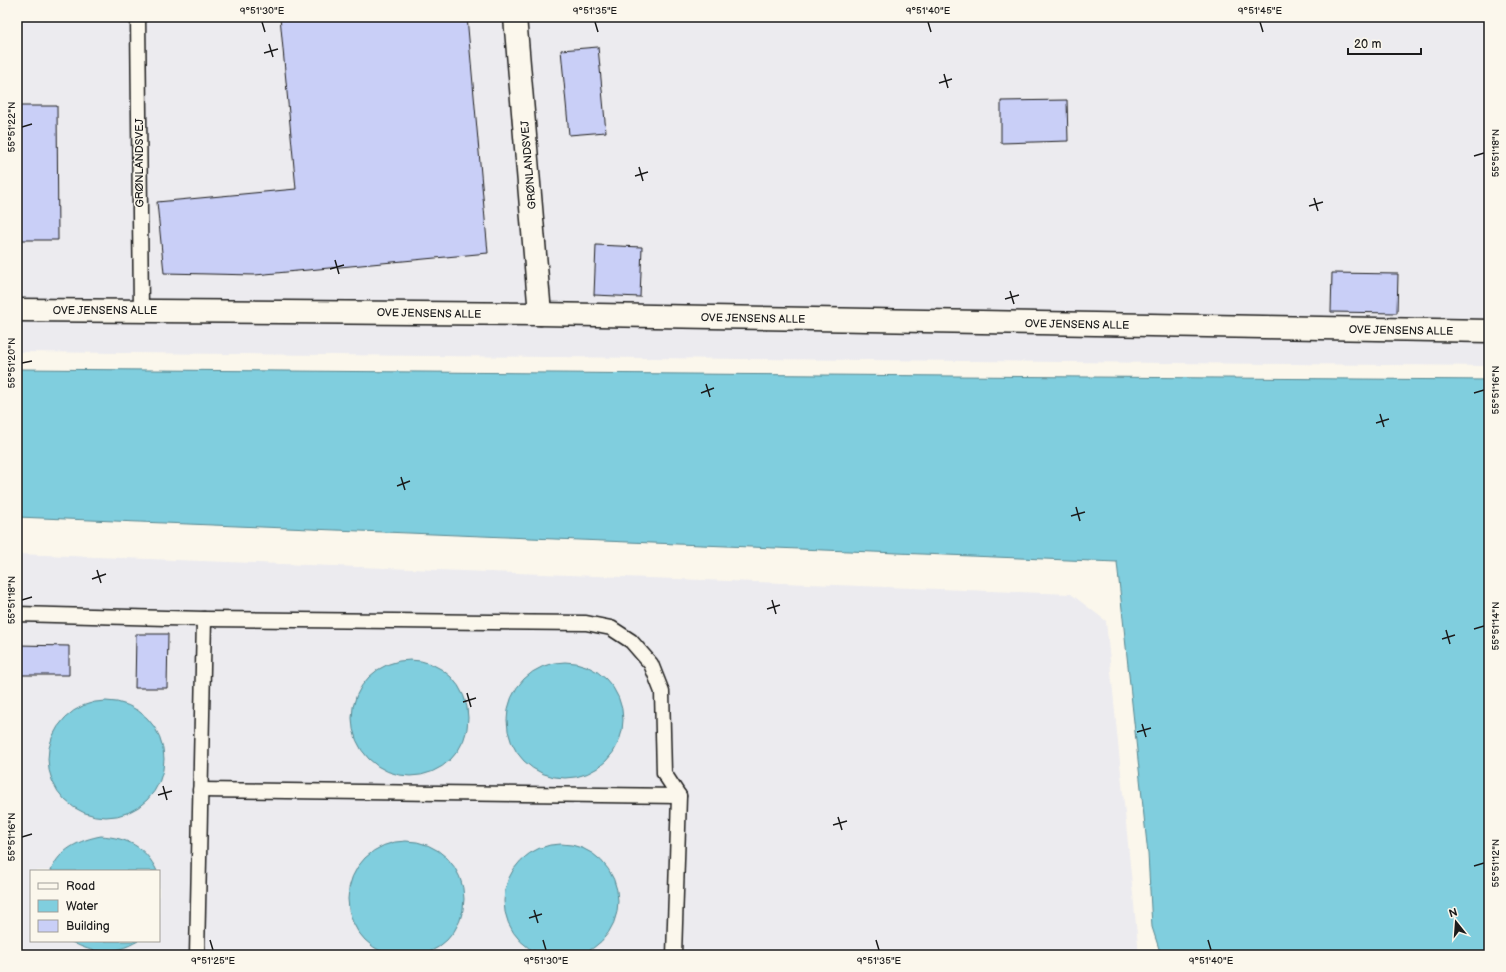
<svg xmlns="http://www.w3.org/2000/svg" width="1506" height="972" font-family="'Balsamiq Sans',sans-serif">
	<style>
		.built { fill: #ecebef; fill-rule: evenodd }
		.water { fill: #80cede; stroke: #588790 }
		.building { fill: #c9cff7; stroke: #1c1c1c }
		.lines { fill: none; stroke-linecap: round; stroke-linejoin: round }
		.service-casing { stroke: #1c1c1c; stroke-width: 17 }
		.minor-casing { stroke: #1c1c1c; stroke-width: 25 }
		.service { stroke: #fbf7ec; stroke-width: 14 }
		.minor { stroke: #fbf7ec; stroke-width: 22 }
		.ticks { fill: none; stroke: #1c1c1c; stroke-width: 1.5 }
		.labels { text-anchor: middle; stroke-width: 3; stroke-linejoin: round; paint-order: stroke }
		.street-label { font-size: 11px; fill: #1c1c1c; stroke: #fbf7ec }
		.neatline { fill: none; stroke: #1c1c1c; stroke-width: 1.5 }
		.ticks-label { font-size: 10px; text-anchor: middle; fill: #1c1c1c }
	</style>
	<rect width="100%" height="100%" fill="#fbf7ec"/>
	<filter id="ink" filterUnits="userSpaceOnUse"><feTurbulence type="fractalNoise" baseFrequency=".025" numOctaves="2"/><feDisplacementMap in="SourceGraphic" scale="8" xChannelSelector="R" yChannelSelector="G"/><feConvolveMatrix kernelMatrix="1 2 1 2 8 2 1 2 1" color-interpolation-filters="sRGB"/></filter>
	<g filter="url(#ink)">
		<!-- built -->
		<g class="built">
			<path d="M17,17H1489V366L17,352Z"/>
			<path d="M17,554L1071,594L1106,621L1139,955H17ZM31,871H159V941H31Z"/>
		</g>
		<!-- water -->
		<g class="water">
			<path d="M17,369L1489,380V955H1161L1152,927L1148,854L1117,562L17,517Z"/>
			<circle cx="410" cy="718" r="58"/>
			<circle cx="565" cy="720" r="58"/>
			<circle cx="106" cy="759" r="58"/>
			<path d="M101,836C127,838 145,846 157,871H51C59,849 80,840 101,836Z"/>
			<circle cx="406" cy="899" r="58"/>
			<circle cx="561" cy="901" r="57"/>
			<path d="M70,941H138C113,955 95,955 70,941Z"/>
		</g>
		<!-- building -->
		<g class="building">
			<path d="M17,17H62V19L17,18Z"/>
			<path d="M280,17H467L488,253L255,275L164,273L157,202L296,189Z"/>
			<path d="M598,47L606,132L569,135L561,50Z"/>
			<path d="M1067,100L1068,141L1001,143V101Z"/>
			<path d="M17,106H57L58,240H17Z"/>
			<path d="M596,245L642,247L640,297L594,295Z"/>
			<path d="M1332,273L1398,274L1397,313L1331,312Z"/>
			<path d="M136,634H168L167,688H135Z"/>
			<path d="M17,645L69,646V675H17Z"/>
		</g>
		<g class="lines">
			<!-- service casing -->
			<g class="service-casing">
				<g id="service">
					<path d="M138,17L141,310"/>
					<path d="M17,614L204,619L586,623L611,628L631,641L651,664L662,692L664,773L679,796L674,955"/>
					<path d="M200,790L679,796"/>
					<path d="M197,955L204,619"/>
				</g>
			</g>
			<!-- minor casing -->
			<g class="minor-casing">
				<g id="minor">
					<path d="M515,17L540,314"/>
					<path d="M17,310L540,314L1489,331"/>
				</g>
			</g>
			<!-- service -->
			<use href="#service" class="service"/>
			<!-- minor -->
			<use href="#minor" class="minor"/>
		</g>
	</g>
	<!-- ticks -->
	<path class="ticks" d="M262,22L265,32M595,22L598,32M928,22L931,32M1260,22L1263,32M269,44L273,57M264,53L278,49M944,74L948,88M939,83L952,79M22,127L32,124M1474,156L1484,153M639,167L643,181M635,176L648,172M1314,198L1318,211M1309,206L1323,202M335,260L339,274M330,269L344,265M1010,291L1014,304M1005,299L1019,295M22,363L32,361M706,384L710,397M701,393L714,388M1474,393L1484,390M1380,414L1384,427M1376,423L1389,419M401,477L405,490M397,486L410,481M1076,507L1080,521M1071,516L1085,512M97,570L101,583M92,579L106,574M22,600L32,597M772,600L776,614M767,609L780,605M1474,629L1484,626M1446,630L1450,644M1442,639L1455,635M467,693L471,707M463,702L476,698M1142,724L1146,737M1137,732L1151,728M163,786L167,800M158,795L172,791M838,817L842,830M833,825L847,821M22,837L32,834M1474,866L1484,863M534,910L538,923M529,918L542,914M210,940L213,950M543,940L546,950M876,940L879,950M1208,940L1211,950"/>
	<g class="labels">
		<!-- street labels -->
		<g class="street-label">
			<text transform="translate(139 163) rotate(-90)" y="4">GRØNLANDSVEJ</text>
			<text transform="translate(528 165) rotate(-95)" y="4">GRØNLANDSVEJ</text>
			<text x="105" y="314">OVE JENSENS ALLE</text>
			<text transform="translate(429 313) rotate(1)" y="4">OVE JENSENS ALLE</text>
			<text transform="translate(753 318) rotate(1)" y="4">OVE JENSENS ALLE</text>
			<text transform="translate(1077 324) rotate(1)" y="4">OVE JENSENS ALLE</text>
			<text transform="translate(1401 330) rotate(1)" y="4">OVE JENSENS ALLE</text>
		</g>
	</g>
	<!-- margin -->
	<rect width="1506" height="972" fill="none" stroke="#fbf7ec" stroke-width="44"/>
	<!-- legend -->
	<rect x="30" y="870" width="130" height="72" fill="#fbf7ec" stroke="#a29f99"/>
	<rect x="38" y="883" width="20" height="6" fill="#fbf7ec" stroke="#a29f99"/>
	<text x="66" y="890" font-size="12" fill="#1c1c1c">Road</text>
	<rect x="38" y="900" width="20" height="12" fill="#80cede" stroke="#a29f99"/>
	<text x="66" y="910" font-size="12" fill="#1c1c1c">Water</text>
	<rect x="38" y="920" width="20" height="12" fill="#c9cff7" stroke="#a29f99"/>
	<text x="66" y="930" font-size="12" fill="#1c1c1c">Building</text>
	<!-- north arrow -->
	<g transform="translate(1456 922) rotate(343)" stroke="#fbf7ec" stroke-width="3" paint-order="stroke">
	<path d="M0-3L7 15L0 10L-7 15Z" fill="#1c1c1c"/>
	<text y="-6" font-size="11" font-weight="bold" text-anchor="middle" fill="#1c1c1c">N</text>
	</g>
	<!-- scale -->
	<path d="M1348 48v6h73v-6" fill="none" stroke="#1c1c1c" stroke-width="2"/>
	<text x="1354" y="48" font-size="12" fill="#1c1c1c" stroke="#fbf7ec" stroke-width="3" paint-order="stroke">20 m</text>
	<rect x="22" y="22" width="1462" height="928" class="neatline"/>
	<g class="ticks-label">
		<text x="262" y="14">9°51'30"E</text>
		<text x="595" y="14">9°51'35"E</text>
		<text x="928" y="14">9°51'40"E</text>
		<text x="1260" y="14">9°51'45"E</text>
		<text transform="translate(11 127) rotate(-90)" y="4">55°51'22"N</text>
		<text transform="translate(1495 153) rotate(-90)" y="4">55°51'18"N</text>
		<text transform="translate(11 363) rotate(-90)" y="4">55°51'20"N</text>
		<text transform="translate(1495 390) rotate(-90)" y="4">55°51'16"N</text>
		<text transform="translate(11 600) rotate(-90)" y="4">55°51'18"N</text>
		<text transform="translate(1495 626) rotate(-90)" y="4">55°51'14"N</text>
		<text transform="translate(11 837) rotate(-90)" y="4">55°51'16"N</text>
		<text transform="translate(1495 863) rotate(-90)" y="4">55°51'12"N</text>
		<text x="213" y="964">9°51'25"E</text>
		<text x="546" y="964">9°51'30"E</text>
		<text x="879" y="964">9°51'35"E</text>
		<text x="1211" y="964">9°51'40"E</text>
	</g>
</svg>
